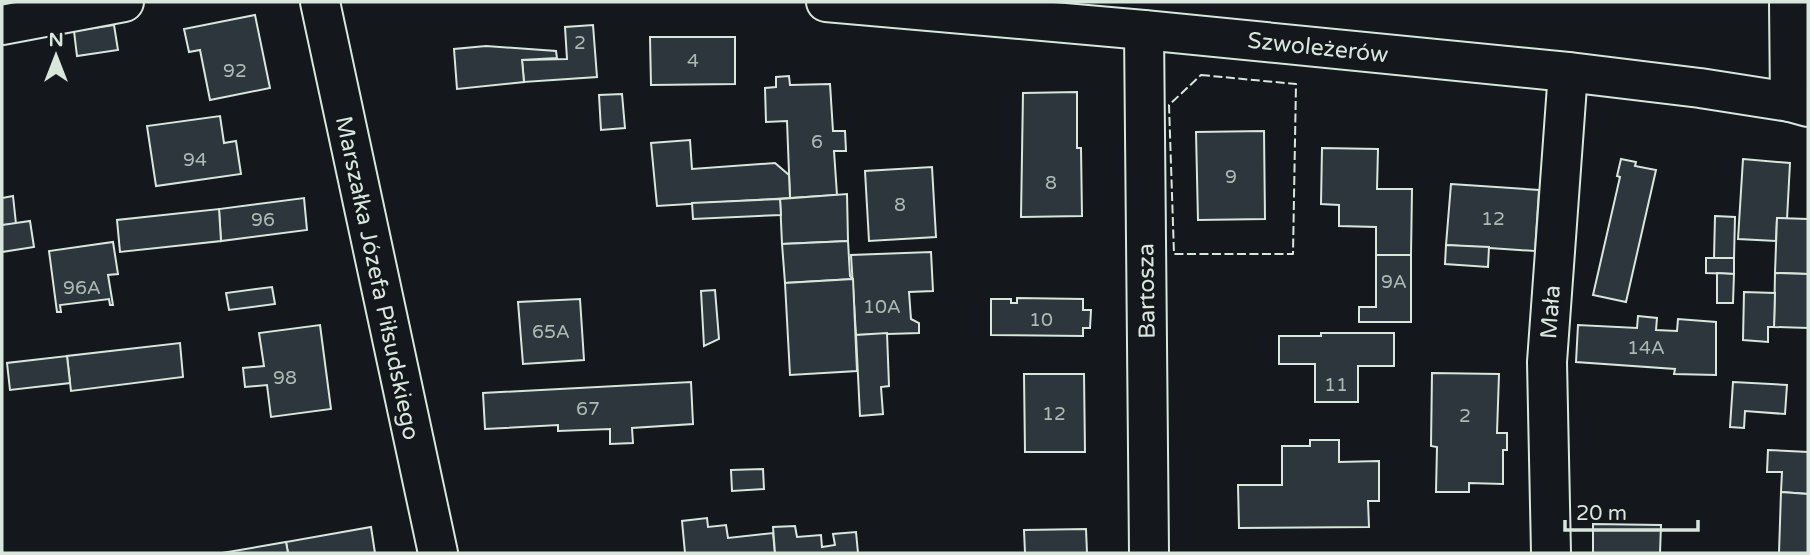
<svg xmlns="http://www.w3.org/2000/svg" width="1810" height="555" font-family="'Varela Round',sans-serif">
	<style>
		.building { fill: #2c363c; stroke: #d8e6dc; stroke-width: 2 }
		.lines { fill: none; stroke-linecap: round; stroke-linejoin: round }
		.minor-casing { stroke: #d8e6dc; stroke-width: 42 }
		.tertiary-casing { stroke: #d8e6dc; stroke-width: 42 }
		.minor { stroke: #14181c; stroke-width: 38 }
		.tertiary { stroke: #14181c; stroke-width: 38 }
		.fence { stroke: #d8e6dc; stroke-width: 2; stroke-dasharray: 9 3.5; stroke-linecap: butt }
		.labels { text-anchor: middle; stroke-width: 5; stroke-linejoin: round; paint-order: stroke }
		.number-label { font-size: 19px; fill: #adbab4 }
		.street-label { font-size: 23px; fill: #d8e6dc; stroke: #14181c }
	</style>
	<rect width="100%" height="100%" fill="#14181c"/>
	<!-- building -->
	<g class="building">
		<path d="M255,15L270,88L210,100L200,50L189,52L184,29Z"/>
		<path d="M114,25L118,50L77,56L74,31Z"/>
		<path d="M593,25L597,77L524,82L522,60L567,59L565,27Z"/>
		<path d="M650,37H735V84L651,85Z"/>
		<path d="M486,46L556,51L557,58L522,60L524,82L457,89L454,49Z"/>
		<path d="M789,76L790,85L830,84L833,131H845L846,151H834L837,195L790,198L787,121L766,122L765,88L776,87V77Z"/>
		<path d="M1077,92V148H1081L1082,216L1021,217L1023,93Z"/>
		<path d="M622,94L625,128L601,130L599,95Z"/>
		<path d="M220,116L224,143L236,141L241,174L156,186L147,126Z"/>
		<path d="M1264,131L1265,219L1198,220L1196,132Z"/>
		<path d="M690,140L692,169L775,163L789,175L790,198L657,206L651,143Z"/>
		<path d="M1322,148L1378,149L1377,189H1412L1411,255H1376V227L1339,226V205L1321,204Z"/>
		<path d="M1621,159L1636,162L1635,166L1656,170L1626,302L1593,295L1620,177L1617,176Z"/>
		<path d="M1743,159L1790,163L1787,219L1777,218L1776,241L1738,239Z"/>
		<path d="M932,167L936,237L869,241L865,171Z"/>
		<path d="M1451,184L1539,190L1535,251L1446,245Z"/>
		<path d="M847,194L848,241L782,244L780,199Z"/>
		<path d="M13,196L16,224L2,225V198Z"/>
		<path d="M304,198L307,230L221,241L219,209Z"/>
		<path d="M780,199L781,215L693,219L692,203Z"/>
		<path d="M219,209L221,241L120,252L117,220Z"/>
		<path d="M1715,216L1735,217L1734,258H1714Z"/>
		<path d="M1777,218L1808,219V274L1775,273Z"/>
		<path d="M30,221L34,247L2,252V225Z"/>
		<path d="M848,241L850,276L853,279L785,283L782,244Z"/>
		<path d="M113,242L118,274L108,275L113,305H110L109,299L60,305L61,312H57L49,251Z"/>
		<path d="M1446,245L1489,247L1488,267L1445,264Z"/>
		<path d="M931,252L933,291L909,292L911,319L919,323V333L856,335L851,255Z"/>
		<path d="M1376,255H1411V322H1359V307H1376Z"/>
		<path d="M1706,258H1734V274L1706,273Z"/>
		<path d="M1717,273L1734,274L1733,303H1717Z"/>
		<path d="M1775,273L1808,274V328L1774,327Z"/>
		<path d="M853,279L857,371L790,375L785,283Z"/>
		<path d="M272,287L275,304L229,310L226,293Z"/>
		<path d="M715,290L719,339L704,346L701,291Z"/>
		<path d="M1744,292L1775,293L1774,327H1768V342L1743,340Z"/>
		<path d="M1017,298L1083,299V310H1091L1090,328H1083V336L991,335V299H1011V303H1017Z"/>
		<path d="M580,299L584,360L523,364L518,302Z"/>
		<path d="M1638,316L1657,318L1656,330L1677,331L1678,319L1716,322V375L1674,374L1675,369L1576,362L1578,325L1637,328Z"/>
		<path d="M320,325L331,409L271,417L267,385L245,387L243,368L264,366L259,333Z"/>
		<path d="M887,333L889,386L881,387L883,414L860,416L856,335Z"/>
		<path d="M1321,333H1394V366H1358V402H1315V364H1279V336H1321Z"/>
		<path d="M180,343L183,377L71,391L67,356Z"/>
		<path d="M67,356L70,383L10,390L7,363Z"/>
		<path d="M1432,373L1499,374L1497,433H1507V450H1503V484L1469,483V492H1436L1437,447L1431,446Z"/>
		<path d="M1024,374H1084L1085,452H1025Z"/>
		<path d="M691,382L693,424L632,428L633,443L610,444V429L558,431V425L485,429L483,393Z"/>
		<path d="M1733,382L1787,385L1785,414L1745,411L1744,428L1730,427Z"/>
		<path d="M1310,440H1339V462L1379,461V501H1368L1369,527L1239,528L1238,485H1282V446H1310Z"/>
		<path d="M1768,450L1808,452V494L1781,492L1782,472H1767Z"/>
		<path d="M763,469L764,489L732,491L731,470Z"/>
		<path d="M1781,492L1808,494V553H1779Z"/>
		<path d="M707,518L708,527L726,525L728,538L773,533L775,553H685L682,521Z"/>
		<path d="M1593,524L1661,525L1660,553H1593Z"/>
		<path d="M795,526L797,537L821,535L822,547L835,545L833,534L856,532L858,553H775L773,527Z"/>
		<path d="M371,527L375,553H288L286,542Z"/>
		<path d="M1086,529L1087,553H1025L1024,530Z"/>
		<path d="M286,542L288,553H222Z"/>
	</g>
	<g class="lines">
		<!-- minor casing -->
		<g class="minor-casing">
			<g id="minor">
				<path d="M1789,2L1790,102"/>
				<path d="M2,25L124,2"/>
				<path d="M1144,30L1149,553"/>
				<path d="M1551,553L1547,362L1568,72"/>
			</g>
		</g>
		<!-- tertiary casing -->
		<g class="tertiary-casing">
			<g id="tertiary">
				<path d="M320,2L438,553"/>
				<path d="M826,2L1144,30L1568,72L1700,88L1790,102L1808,107"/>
			</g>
		</g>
		<!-- minor -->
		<use href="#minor" class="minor"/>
		<!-- tertiary -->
		<use href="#tertiary" class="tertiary"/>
		<!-- fence -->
		<path class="fence" d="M1201,75L1296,84L1293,254H1174L1169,105Z"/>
	</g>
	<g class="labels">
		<!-- number labels -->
		<g class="number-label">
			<text x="580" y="49">2</text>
			<text x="693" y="67">4</text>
			<text x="235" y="77">92</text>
			<text x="817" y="148">6</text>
			<text x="195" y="166">94</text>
			<text x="1231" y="183">9</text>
			<text x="1051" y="189">8</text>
			<text x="900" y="211">8</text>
			<text x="1493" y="225">12</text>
			<text x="263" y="226">96</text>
			<text x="1394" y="288">9A</text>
			<text x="82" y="294">96A</text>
			<text x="882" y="313">10A</text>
			<text x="1041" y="326">10</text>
			<text x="551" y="338">65A</text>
			<text x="1646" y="354">14A</text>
			<text x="285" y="384">98</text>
			<text x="1336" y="391">11</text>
			<text x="588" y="415">67</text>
			<text x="1054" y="420">12</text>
			<text x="1465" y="422">2</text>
		</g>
		<!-- street labels -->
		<g class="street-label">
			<text transform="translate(1318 47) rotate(6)" y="8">Szwoleżerów</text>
			<text transform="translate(378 278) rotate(78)" y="8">Marszałka Józefa Piłsudskiego</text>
			<text transform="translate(1146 291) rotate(-91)" y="8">Bartosza</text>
			<text transform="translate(1550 312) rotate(-86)" y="8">Mała</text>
		</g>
	</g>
	<!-- border -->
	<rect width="1810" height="555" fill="none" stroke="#d8e6dc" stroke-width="7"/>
	<!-- north arrow -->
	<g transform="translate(56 56)" stroke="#14181c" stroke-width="5" paint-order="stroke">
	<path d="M0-5L12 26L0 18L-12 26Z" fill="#d8e6dc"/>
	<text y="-10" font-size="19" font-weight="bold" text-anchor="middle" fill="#d8e6dc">N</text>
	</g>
	<!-- scale -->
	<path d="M1565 520v10h133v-10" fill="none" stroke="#d8e6dc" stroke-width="3.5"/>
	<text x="1576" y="520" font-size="21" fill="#d8e6dc" stroke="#14181c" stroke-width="5" paint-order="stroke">20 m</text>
</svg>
